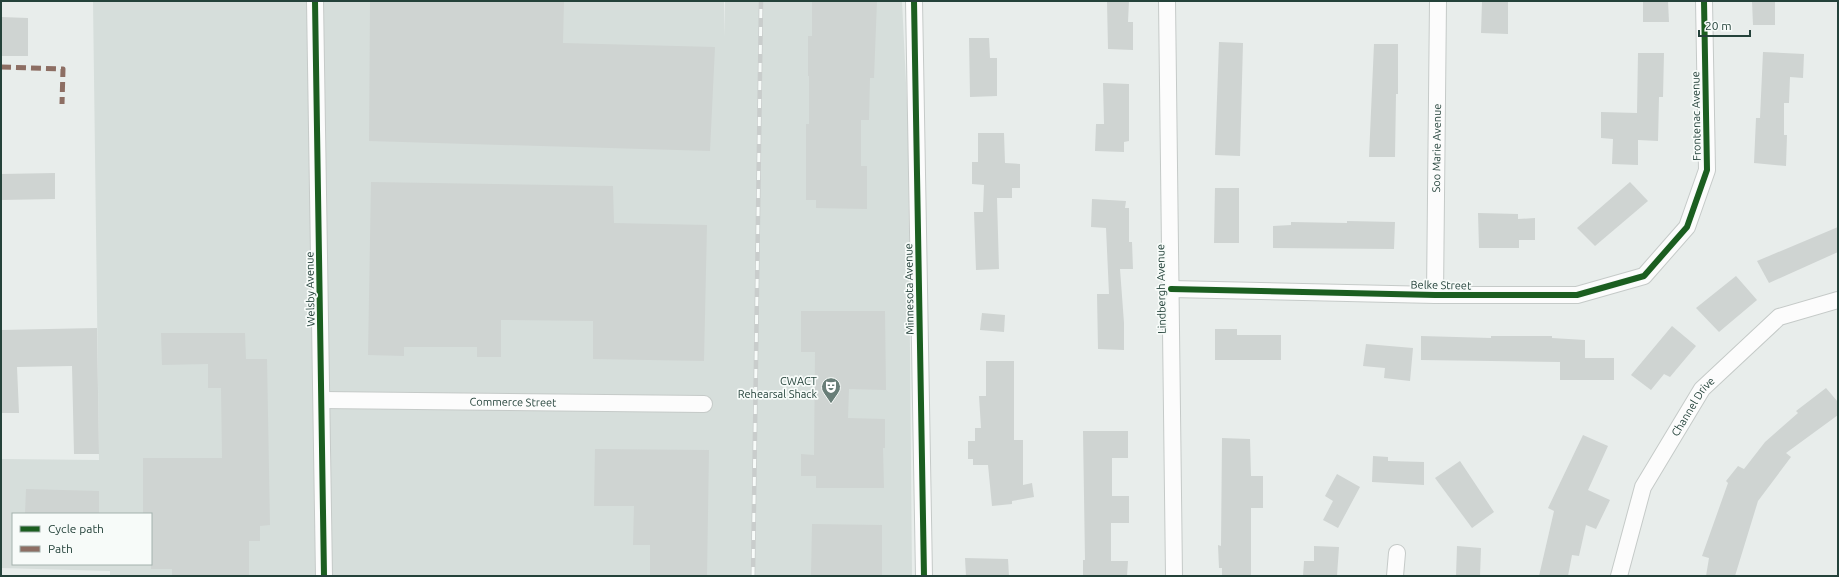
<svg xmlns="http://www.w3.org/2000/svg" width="1839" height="577" font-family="Ubuntu,sans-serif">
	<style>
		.built { fill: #d6dedb; fill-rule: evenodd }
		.building { fill: #cfd4d2 }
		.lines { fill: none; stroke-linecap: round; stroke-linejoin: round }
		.street-casing { stroke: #c5cac8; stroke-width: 18 }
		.street { stroke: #fcfcfc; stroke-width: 16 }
		.rail-casing { stroke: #c9cdcc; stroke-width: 4.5 }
		.rail { stroke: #f7fbf9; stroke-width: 3; stroke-dasharray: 9; stroke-linecap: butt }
		.quiet { stroke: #8d6e63; stroke-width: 5; stroke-dasharray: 10 5; stroke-linecap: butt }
		.cycleway-casing { stroke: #f7fbf9; stroke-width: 8 }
		.cycleway { stroke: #1b5e20; stroke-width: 6 }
		.labels { text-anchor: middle; stroke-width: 3.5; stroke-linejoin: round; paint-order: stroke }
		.street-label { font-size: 11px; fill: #24423a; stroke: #f7fbf9 }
		.poi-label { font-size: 11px; fill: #24423a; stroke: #f7fbf9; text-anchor: end }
	</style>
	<rect width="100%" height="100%" fill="#e8edeb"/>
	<!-- built -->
	<path class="built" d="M93,1H724V37L725,1H902L908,124L912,576H110V571L1,568L2,459L99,460ZM13,514H151V564H13Z"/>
	<!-- building -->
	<g class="building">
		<path d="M370,1H564L563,43L715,47L710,151L369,141Z"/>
		<path d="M812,1H877L874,78H870L869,120H861V166H867V209L816,208V200H806V124H809V76H808V36H812Z"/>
		<path d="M1107,1H1129L1128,22H1133V50L1108,49Z"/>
		<path d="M1482,1H1508V34L1481,33Z"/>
		<path d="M1643,1H1668L1669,22H1643Z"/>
		<path d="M1752,1H1775V25H1753Z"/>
		<path d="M1,17L28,18V56H1Z"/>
		<path d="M969,38H989L990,58H997V96L970,97Z"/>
		<path d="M1219,42L1243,43L1240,156L1215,155Z"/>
		<path d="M1374,44H1398V94H1396L1395,157H1369Z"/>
		<path d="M1763,52L1804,54L1803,78L1790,77L1789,103H1784V135H1787L1786,166L1754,163L1756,118H1760Z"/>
		<path d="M1638,53H1664L1663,97H1659L1658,141L1638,140V165L1612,164L1613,139L1601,138V112L1637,113Z"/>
		<path d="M1103,83L1129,84V141L1124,142V152L1095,151L1096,124H1104Z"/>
		<path d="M978,133H1004L1005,163L1020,164V188H1012V198H997L999,269L976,270L974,212H983L984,185L972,184V162H978Z"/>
		<path d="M55,173V199L1,200V174Z"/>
		<path d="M371,182L613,186L614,223L707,225L704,361L593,359V321L501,320V357H477V347H404V356L368,355Z"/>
		<path d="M1630,182L1648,201L1595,246L1577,228Z"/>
		<path d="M1215,188H1239V243H1214Z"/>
		<path d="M1092,199L1126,201L1125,208H1129V242H1132L1133,269H1120L1124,323V350L1098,349L1097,294H1109L1106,228L1091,227Z"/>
		<path d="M1478,213L1518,214V219L1535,218V240H1519V248H1479Z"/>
		<path d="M1347,221L1395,222L1394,249L1273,248V226L1291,225V222L1347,223Z"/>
		<path d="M1838,227V252L1769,283L1757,261Z"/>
		<path d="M1736,276L1757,300L1719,332L1696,308Z"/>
		<path d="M801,311H885L886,390L849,389L848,418L885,419V448H883L884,488H816V476H801V454L814,455L815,352H801Z"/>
		<path d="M982,313L1005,315L1004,332L980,330Z"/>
		<path d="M1672,326L1696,346L1670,377L1664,374L1651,390L1631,375Z"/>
		<path d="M97,328L99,454H74L72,366L17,367L19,413H1V330Z"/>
		<path d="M1215,329H1237V335H1281V360H1215Z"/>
		<path d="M161,333H245L246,359H267L270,525L260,526V541H249V576H172V569H151V514H143V458H222L221,388H208V364L162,365Z"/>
		<path d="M1421,336L1491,338V336H1552V338L1585,340V358H1614V380H1560V362L1421,360Z"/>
		<path d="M1366,344L1413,348L1410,381L1384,378L1385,368L1363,366Z"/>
		<path d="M986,361H1014V440H1023V485L1032,483L1034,497L1012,501V504L992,506L988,465H973V459H968V441H975V428H981L979,396H986Z"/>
		<path d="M1826,388L1838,402V415L1786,453L1791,457L1758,501L1735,576H1706L1709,558L1702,556L1728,483L1726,481L1738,466L1744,469L1765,442L1798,413L1796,411Z"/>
		<path d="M1083,431H1128V458H1112V496H1129V523H1111V561H1128L1127,576H1083V560H1085Z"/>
		<path d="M1583,435L1608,446L1588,490L1610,500L1596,529L1586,525L1579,556L1572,555L1568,576H1539L1554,511L1548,508Z"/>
		<path d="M1222,438L1250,439L1251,476H1263V508H1251V576H1222V568H1219L1218,545L1221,546Z"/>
		<path d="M595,449L709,450L707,576H650V545H633L634,506H594Z"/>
		<path d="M1373,456L1388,457V461L1424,462V485L1372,482Z"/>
		<path d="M1460,461L1494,512L1472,528L1435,478Z"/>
		<path d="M1337,474L1360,487L1338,528L1323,520L1333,501L1325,496Z"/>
		<path d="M26,489L99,491V514H25Z"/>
		<path d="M812,524L882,525V576H811Z"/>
		<path d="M1314,546L1339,547L1337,576H1303L1304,561H1314Z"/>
		<path d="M1457,546L1481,548L1480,576H1456Z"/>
		<path d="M965,558L1008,559L1009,576H966Z"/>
	</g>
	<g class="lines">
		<!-- street casing -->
		<g class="street-casing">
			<g id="street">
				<path d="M315,1L324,576"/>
				<path d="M914,1L924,576"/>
				<path d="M1167,1L1174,576"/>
				<path d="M1171,289L1435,295H1577L1644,276L1687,227L1707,170L1704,1"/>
				<path id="s1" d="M1435,295L1438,1"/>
				<path id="s2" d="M322,400L704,404"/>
				<path d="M1395,576L1397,553"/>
				<path id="s3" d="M1619,576L1643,487L1702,389L1779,317L1838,300"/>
			</g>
		</g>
		<!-- street -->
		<use href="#street" class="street"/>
		<!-- rail casing -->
		<g class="rail-casing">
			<path id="rail" d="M753,576L761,1"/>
		</g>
		<!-- rail -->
		<use href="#rail" class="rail"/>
		<!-- quiet -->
		<path class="quiet" d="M1,67L63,69L62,104"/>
		<!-- cycleway casing -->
		<g class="cycleway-casing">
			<g id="cycleway">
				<path d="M315,1L324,576"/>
				<path d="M914,1L924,576"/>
				<path d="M1171,289L1435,295H1577L1644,276L1687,227L1707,170L1704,1"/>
			</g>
		</g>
		<!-- cycleway -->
		<use href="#cycleway" class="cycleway"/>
	</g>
	<!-- icons -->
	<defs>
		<g id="theatre-pin" transform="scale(1)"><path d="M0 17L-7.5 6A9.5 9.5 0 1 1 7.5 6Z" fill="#697e78" stroke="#f7fbf9"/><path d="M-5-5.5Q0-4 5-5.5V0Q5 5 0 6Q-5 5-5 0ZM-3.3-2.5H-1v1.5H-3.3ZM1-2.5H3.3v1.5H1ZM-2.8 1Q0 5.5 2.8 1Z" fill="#fff"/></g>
	</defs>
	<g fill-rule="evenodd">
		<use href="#theatre-pin" x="831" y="387"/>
	</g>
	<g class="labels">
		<!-- street labels -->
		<g class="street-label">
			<text transform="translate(1696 116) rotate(-91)" y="4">Frontenac Avenue</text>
			<text dy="4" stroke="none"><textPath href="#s1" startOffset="147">Soo Marie Avenue</textPath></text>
			<text transform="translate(1441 285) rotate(1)" y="4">Belke Street</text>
			<text transform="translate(310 289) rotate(-91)" y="4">Welsby Avenue</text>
			<text transform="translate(909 289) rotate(-91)" y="4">Minnesota Avenue</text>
			<text transform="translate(1161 289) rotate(-91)" y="4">Lindbergh Avenue</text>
			<text dy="4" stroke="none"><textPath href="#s2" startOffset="191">Commerce Street</textPath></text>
			<text dy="4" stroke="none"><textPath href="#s3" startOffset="187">Channel Drive</textPath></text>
		</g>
		<!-- poi labels -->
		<g class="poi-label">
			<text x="817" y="385">CWACT<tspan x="817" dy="13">Rehearsal Shack</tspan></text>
		</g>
	</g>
	<!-- border -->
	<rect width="1839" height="577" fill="none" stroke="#24423a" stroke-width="4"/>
	<!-- legend -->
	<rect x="12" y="513" width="140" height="52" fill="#f7fbf9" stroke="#a3b1ad"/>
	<rect x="20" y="526" width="20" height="6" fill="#1b5e20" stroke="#a3b1ad"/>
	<text x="48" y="533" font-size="12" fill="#24423a">Cycle path</text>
	<rect x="20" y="546" width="20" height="6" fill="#8d6e63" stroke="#a3b1ad"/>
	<text x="48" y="553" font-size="12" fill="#24423a">Path</text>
	<!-- scale -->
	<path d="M1699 30v6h51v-6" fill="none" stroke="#24423a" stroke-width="2"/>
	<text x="1705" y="30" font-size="12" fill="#24423a" stroke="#f7fbf9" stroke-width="3" paint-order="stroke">20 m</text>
</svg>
